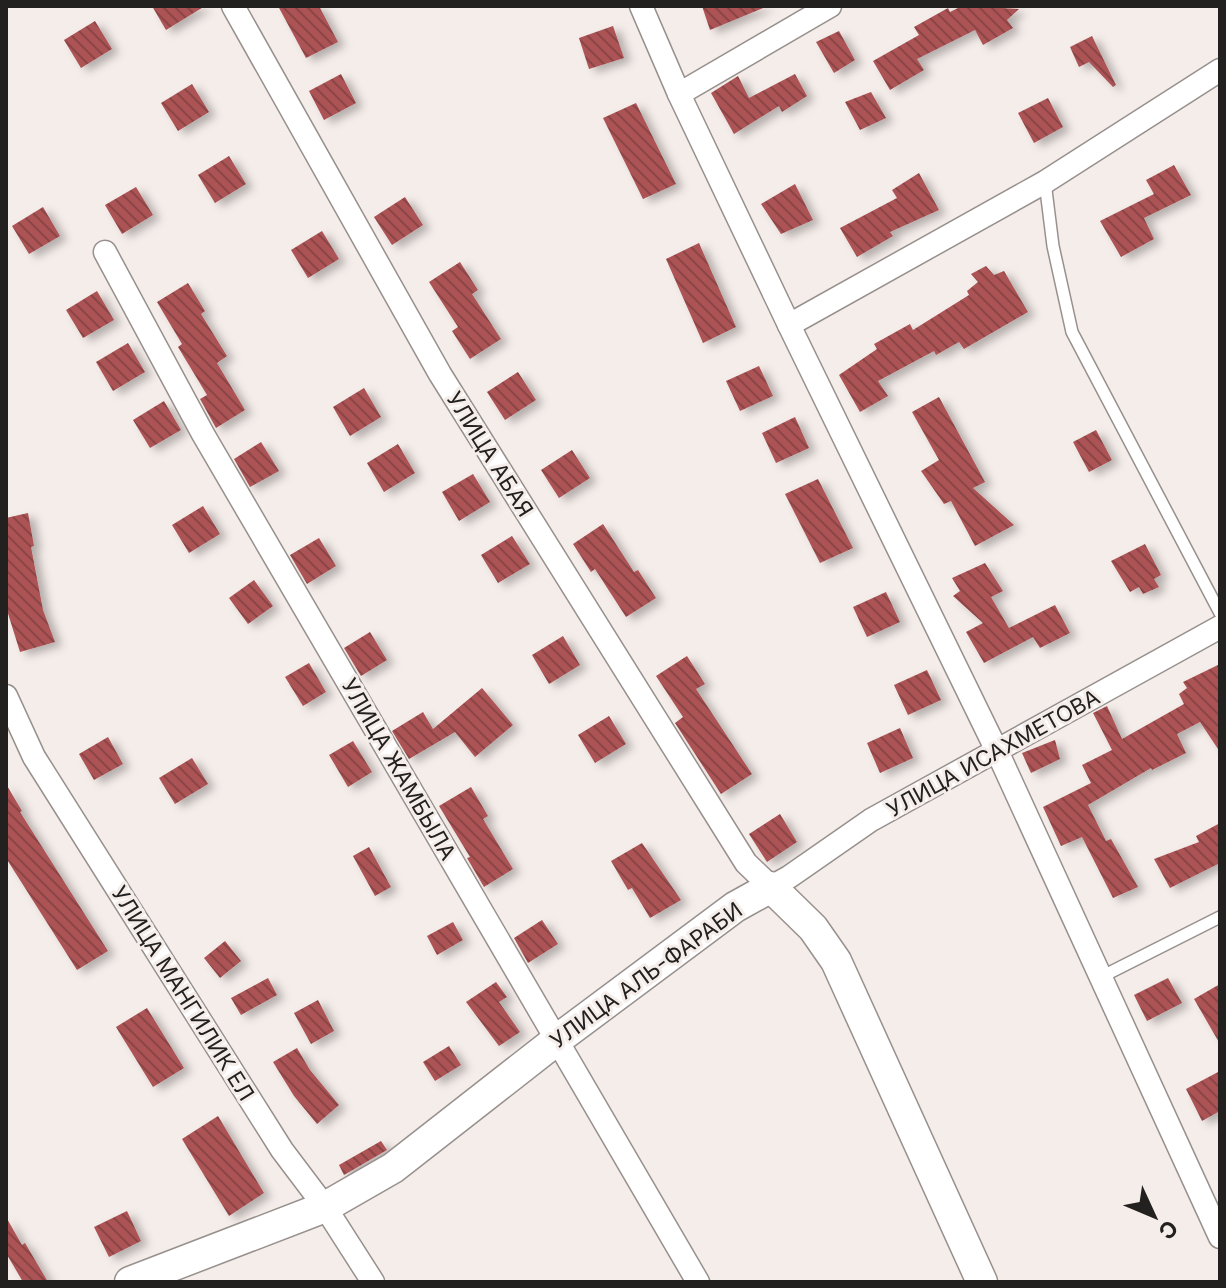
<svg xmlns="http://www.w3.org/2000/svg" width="1226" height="1288" font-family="Inter,sans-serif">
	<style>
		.building { fill: url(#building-back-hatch); filter: url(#shadow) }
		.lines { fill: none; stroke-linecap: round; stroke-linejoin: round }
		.lane-casing { stroke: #97908d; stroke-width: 14 }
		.street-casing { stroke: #97908d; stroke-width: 25 }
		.secondary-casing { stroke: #97908d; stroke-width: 33 }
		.lane { stroke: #fff; stroke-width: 11 }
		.street { stroke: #fff; stroke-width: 22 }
		.secondary { stroke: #fff; stroke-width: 30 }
		.labels { text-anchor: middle; stroke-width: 6; stroke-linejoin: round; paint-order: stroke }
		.street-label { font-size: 22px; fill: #23211f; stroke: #f5edea }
	</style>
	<defs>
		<pattern id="building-back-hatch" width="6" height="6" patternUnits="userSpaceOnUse" patternTransform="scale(2)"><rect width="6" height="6" fill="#ac5254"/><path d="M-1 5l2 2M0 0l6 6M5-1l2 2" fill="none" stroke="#8c4445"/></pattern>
		<filter id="shadow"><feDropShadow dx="7" dy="4" stdDeviation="4" flood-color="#0004"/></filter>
	</defs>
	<rect width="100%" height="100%" fill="#f5edea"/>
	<!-- building -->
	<g class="building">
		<path d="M152,6H205L166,30Z"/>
		<path d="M278,6H319L338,42L306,58Z"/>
		<path d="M702,6H768L710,30Z"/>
		<path d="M962,6H1000L1001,8L1019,9L1007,20L1013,28L983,45L975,30L917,59L924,70L890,90L873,61L919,35L914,27L948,8L950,12Z"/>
		<path d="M95,21L112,49L81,68L64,40Z"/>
		<path d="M613,26L624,58L589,69L579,38Z"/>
		<path d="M839,31L855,60L834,73L816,42Z"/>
		<path d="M1092,36L1116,85L1113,87L1089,62L1079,67L1070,47Z"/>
		<path d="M341,74L356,103L324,120L309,91Z"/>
		<path d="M795,74L807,96L782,112L779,106L734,134L711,93L738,76L749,98Z"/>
		<path d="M192,84L209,112L178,131L161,103Z"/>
		<path d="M871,92L886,118L860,130L845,102Z"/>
		<path d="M1048,98L1063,127L1034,143L1018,113Z"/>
		<path d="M636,103L676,184L643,199L603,118Z"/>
		<path d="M229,156L246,184L215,203L198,175Z"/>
		<path d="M1174,165L1191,195L1144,218L1154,239L1121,257L1100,221L1154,194L1146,180Z"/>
		<path d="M919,173L939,210L890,232L893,236L857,257L840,228L897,198L892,190Z"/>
		<path d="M795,184L813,220L781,234L761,204Z"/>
		<path d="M136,187L153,215L122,234L105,205Z"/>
		<path d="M405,197L423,225L392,245L374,217Z"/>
		<path d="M43,207L60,236L29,254L12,226Z"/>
		<path d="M322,231L339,259L308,278L291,250Z"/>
		<path d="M699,243L736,327L703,343L666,259Z"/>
		<path d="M460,262L478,290L472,294L501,339L470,359L452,331L458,327L429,282Z"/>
		<path d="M986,266L994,275L1004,271L1028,312L964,349L959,342L936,355L934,351L878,381L888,396L860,412L839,375L877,349L874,344L910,324L913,330L969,295L967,291L978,282L971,274Z"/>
		<path d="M188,283L205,311L201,314L227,356L217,363L245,410L216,428L200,399L207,395L178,347L182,344L157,302Z"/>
		<path d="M97,291L114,320L83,338L66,310Z"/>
		<path d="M128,343L145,372L113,391L96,362Z"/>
		<path d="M759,366L773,396L740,411L726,381Z"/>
		<path d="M518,372L536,400L505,420L487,392Z"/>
		<path d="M364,388L381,417L350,436L333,407Z"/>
		<path d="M939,397L985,482L973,488L1014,525L975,546L951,501L944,504L921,471L939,460L912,412Z"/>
		<path d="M164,401L181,430L150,448L133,420Z"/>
		<path d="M795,417L809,448L776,463L762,433Z"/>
		<path d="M1096,430L1112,460L1089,472L1073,442Z"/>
		<path d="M261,442L279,471L250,487L234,459Z"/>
		<path d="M398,444L415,473L384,492L367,463Z"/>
		<path d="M572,450L590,478L559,498L541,470Z"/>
		<path d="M473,474L490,502L459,521L442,492Z"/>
		<path d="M818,479L853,548L820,563L785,494Z"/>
		<path d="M203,506L220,534L189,553L172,525Z"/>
		<path d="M28,513L34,546L31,547L43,610L55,642L20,652L6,607V518Z"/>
		<path d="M603,524L634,572L638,570L656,598L626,617L595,569L591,572L573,544Z"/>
		<path d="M512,536L530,564L498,583L481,555Z"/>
		<path d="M319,538L336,566L307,584L290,555Z"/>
		<path d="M1145,544L1161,575L1154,579L1159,587L1143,594L1139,587L1130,592L1111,561Z"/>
		<path d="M985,563L1003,591L991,597L1009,628L1055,605L1070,633L1040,648L1033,637L984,663L966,632L983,623L953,596L960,591L952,578Z"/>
		<path d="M254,580L273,606L248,624L229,598Z"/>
		<path d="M886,592L900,622L867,637L853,607Z"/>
		<path d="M370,632L387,660L361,676L344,648Z"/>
		<path d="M563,636L580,665L549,684L532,655Z"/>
		<path d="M687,656L705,684L696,689L752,774L721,794L675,723L683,717L656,676Z"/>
		<path d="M309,663L326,692L303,706L285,677Z"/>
		<path d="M1220,664V752L1200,722L1177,734L1186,753L1152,770L1151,768L1088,805L1106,841L1111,839L1138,887L1113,898L1082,837L1061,846L1043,807L1091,783L1082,765L1112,750L1093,713L1107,706L1122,739L1184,704L1179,694L1187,688L1183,682Z"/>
		<path d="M927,670L941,700L908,715L894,685Z"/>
		<path d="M482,688L513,725L475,757L455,732L409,759L392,731L423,712L433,729Z"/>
		<path d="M609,716L626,744L595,763L578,735Z"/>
		<path d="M900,728L913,758L880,773L867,743Z"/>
		<path d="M108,737L123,764L94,780L79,754Z"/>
		<path d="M1055,740L1060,759L1031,773L1022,753Z"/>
		<path d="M353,741L372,772L348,787L329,755Z"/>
		<path d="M192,758L208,784L175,804L159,778Z"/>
		<path d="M6,784L22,811L20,812L108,951L77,970L6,858Z"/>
		<path d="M471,787L488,816L483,819L513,869L484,887L467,858L470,857L439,806Z"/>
		<path d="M780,814L797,842L767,862L749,834Z"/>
		<path d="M1220,823V863L1170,888L1154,859L1199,842L1196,836Z"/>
		<path d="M642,843L681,900L650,918L632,888L628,890L611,861Z"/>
		<path d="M369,847L391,887L375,896L353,856Z"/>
		<path d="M542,920L558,944L528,963L514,938Z"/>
		<path d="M453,922L463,940L437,955L427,936Z"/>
		<path d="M225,941L241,961L220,978L204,958Z"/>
		<path d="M268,978L277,995L241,1015L231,998Z"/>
		<path d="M1168,978L1182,1003L1147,1021L1134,995Z"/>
		<path d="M496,982L507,997L499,1002L520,1032L499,1046L466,1002Z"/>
		<path d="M1220,984V1044L1194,999Z"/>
		<path d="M318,1000L334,1031L311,1044L294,1013Z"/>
		<path d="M147,1008L184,1068L153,1087L116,1027Z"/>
		<path d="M449,1046L461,1065L435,1081L423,1062Z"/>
		<path d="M297,1048L310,1070L339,1105L317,1124L294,1096L273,1062Z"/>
		<path d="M1220,1071V1111L1202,1121L1186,1089Z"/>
		<path d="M218,1116L264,1193L229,1216L182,1139Z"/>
		<path d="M381,1141L387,1150L344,1175L339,1165Z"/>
		<path d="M127,1211L141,1241L109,1257L94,1227Z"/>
		<path d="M6,1217L22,1245L25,1243L48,1282H23L6,1253Z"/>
	</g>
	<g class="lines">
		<!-- lane casing -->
		<g class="lane-casing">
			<g id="lane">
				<path d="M1045,182L1053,246L1072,332L1220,613"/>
				<path d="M1101,977L1220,917"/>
			</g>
		</g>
		<!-- street casing -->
		<g class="street-casing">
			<g id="street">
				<path d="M233,6L440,374L746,863L771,887L789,877L871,820L1220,627"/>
				<path d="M641,6L679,94L789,325L997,751L1220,1237"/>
				<path d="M679,94L830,6"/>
				<path d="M105,252L203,434L698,1282"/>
				<path d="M789,325L1045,182L1220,70"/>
				<path d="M6,696L34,757L282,1150L325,1207L373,1282"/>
			</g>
		</g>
		<!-- secondary casing -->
		<g class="secondary-casing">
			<path id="secondary" d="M130,1282L325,1207L393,1168L558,1039L735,907L771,887L813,928L836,961L982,1282"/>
		</g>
		<!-- lane -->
		<use href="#lane" class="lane"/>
		<!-- street -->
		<use href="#street" class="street"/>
		<!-- secondary -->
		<use href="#secondary" class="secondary"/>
	</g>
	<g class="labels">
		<!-- street labels -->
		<g class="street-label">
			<text transform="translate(490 454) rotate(58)" y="8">УЛИЦА АБАЯ</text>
			<text transform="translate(993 753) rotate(-29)" y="8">УЛИЦА ИСАХМЕТОВА</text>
			<text transform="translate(399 769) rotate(60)" y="8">УЛИЦА ЖАМБЫЛА</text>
			<text transform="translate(646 975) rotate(-36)" y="8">УЛИЦА АЛЬ-ФАРАБИ</text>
			<text transform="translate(183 993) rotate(58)" y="8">УЛИЦА МАНГИЛИК ЕЛ</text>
		</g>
	</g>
	<!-- border -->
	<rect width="1226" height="1288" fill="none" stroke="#23211f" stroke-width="16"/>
	<!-- north arrow -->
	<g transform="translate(1154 1216) rotate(134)" stroke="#f5edea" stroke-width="6" paint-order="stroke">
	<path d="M0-6L14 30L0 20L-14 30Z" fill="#23211f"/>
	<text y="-12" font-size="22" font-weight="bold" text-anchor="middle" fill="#23211f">С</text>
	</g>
</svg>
